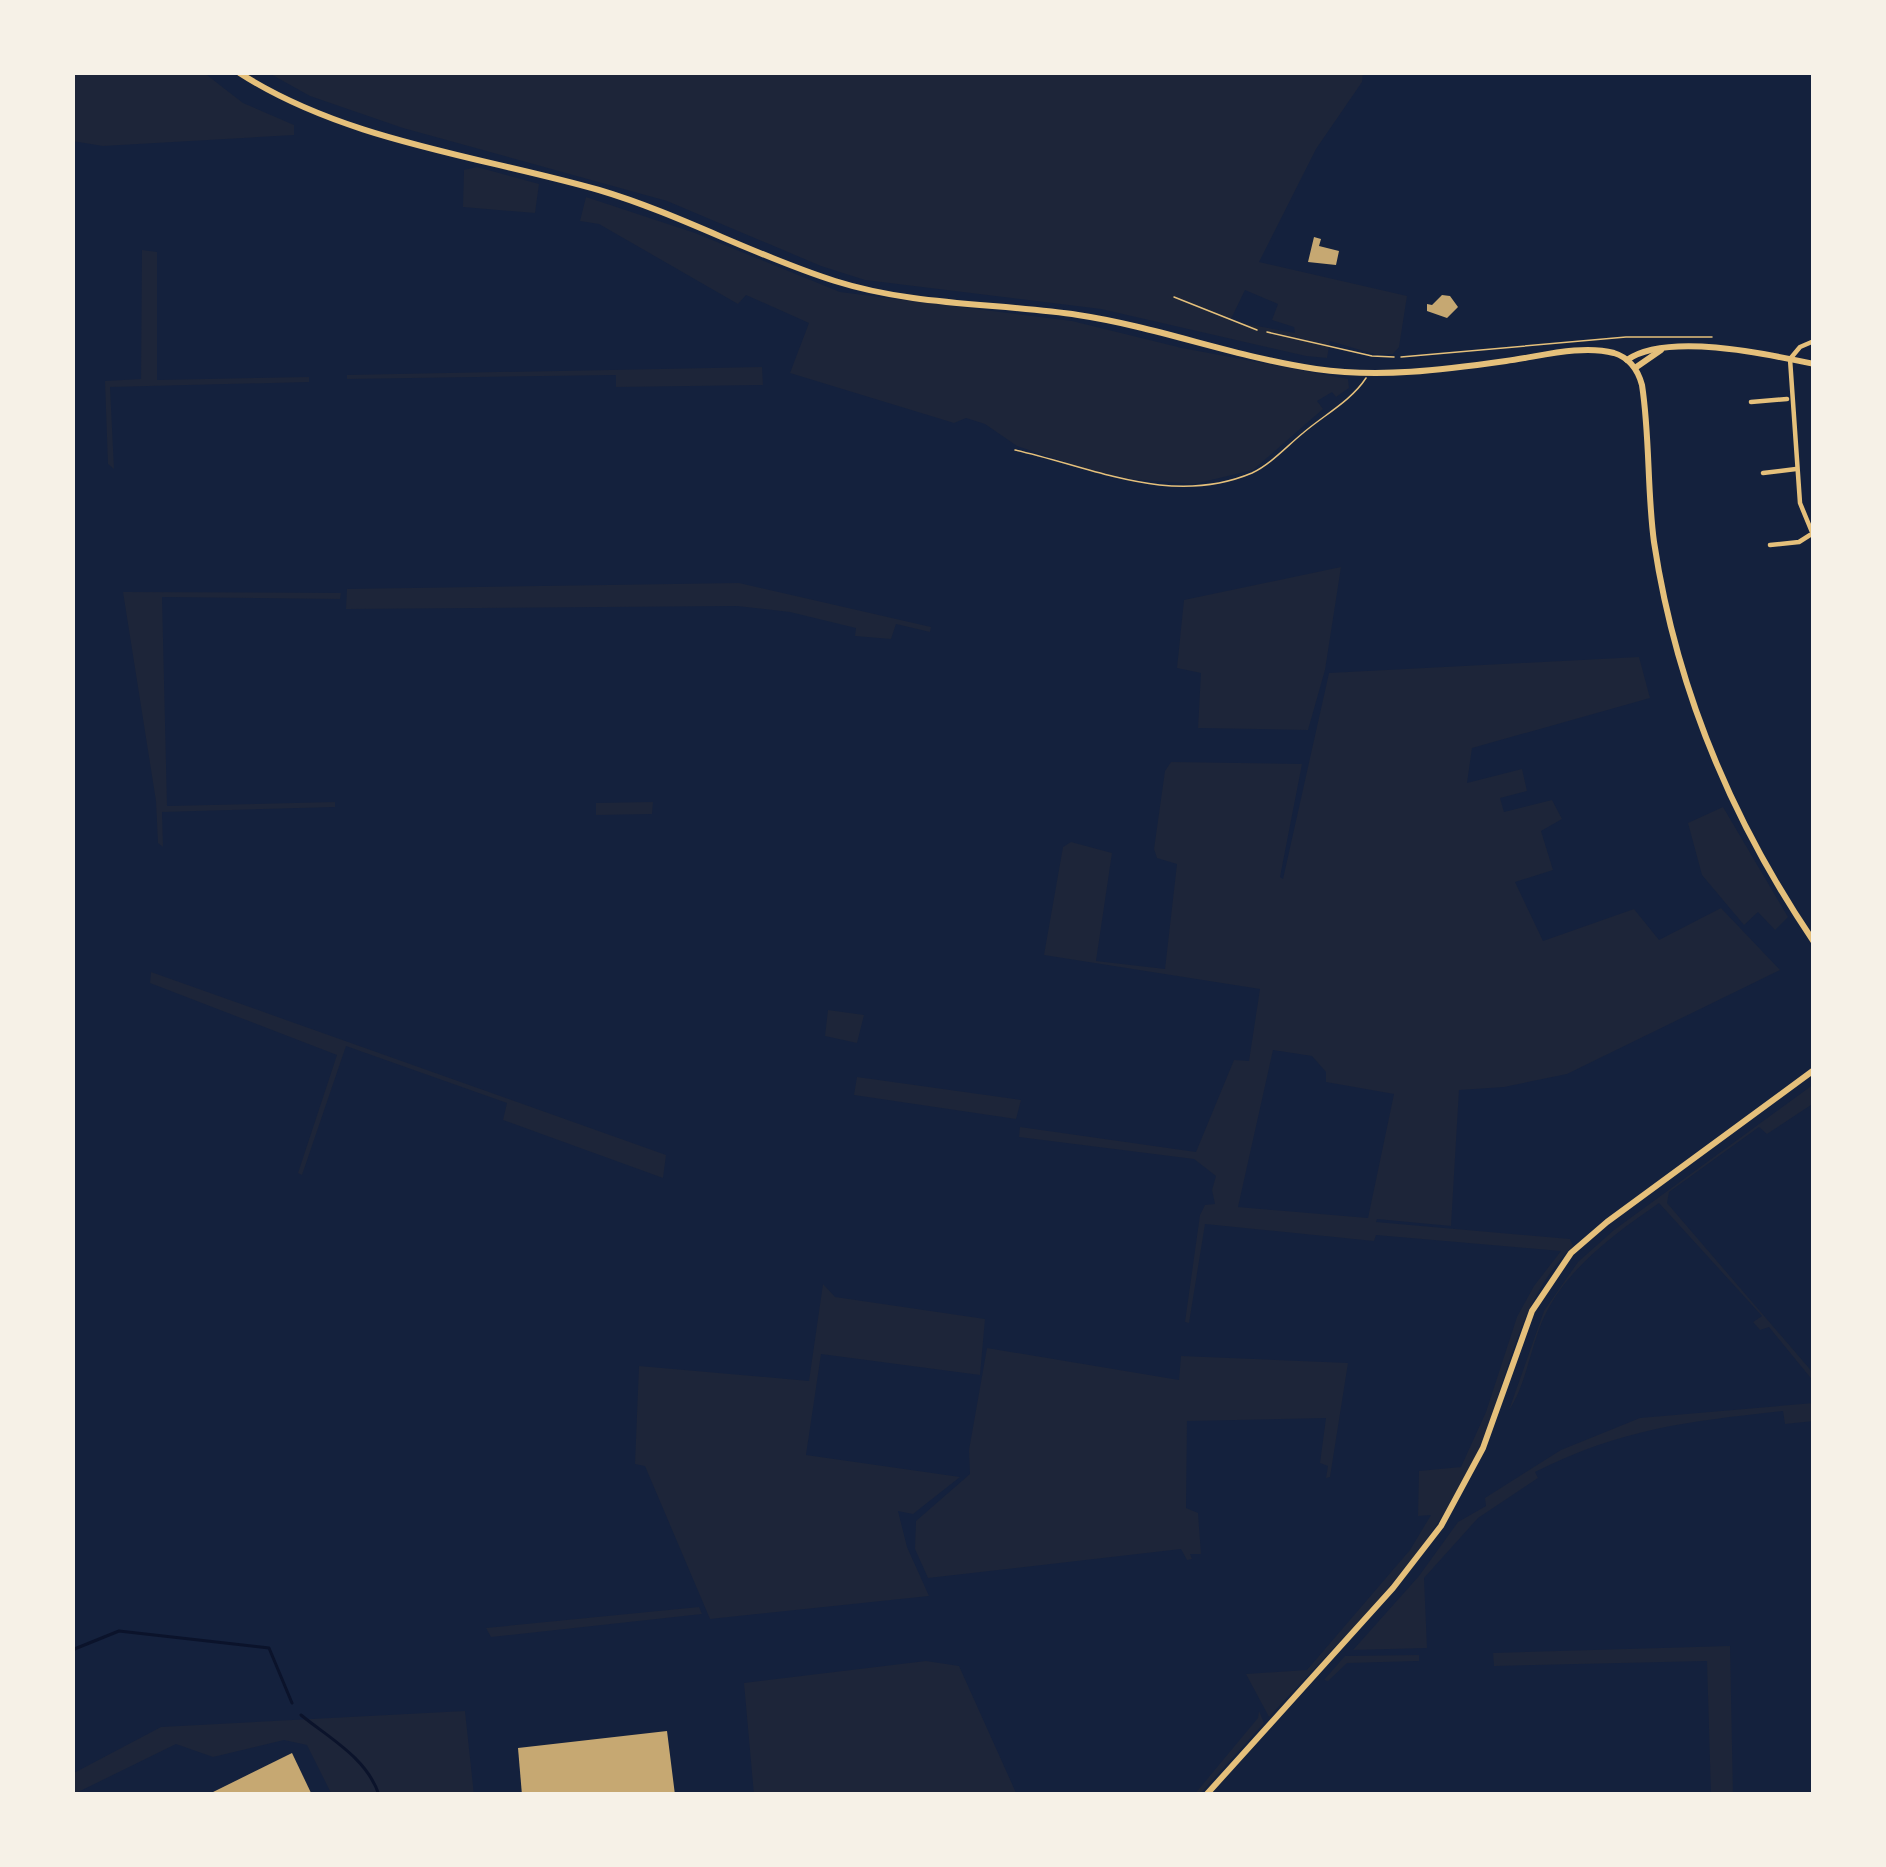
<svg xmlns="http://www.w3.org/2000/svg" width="1886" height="1867" font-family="Spectral,serif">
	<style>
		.green { fill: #1d2539; fill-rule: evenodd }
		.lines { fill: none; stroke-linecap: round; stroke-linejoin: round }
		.stream { stroke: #0b132b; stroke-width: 3 }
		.building { fill: #c6a872 }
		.path { stroke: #e5c07b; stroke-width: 1.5 }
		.service { stroke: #e5c07b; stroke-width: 1.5 }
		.minor { stroke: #e5c07b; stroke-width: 4.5 }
		.tertiary { stroke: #e5c07b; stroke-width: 6 }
	</style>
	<rect width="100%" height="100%" fill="#14213d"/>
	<!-- green -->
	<g class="green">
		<path d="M72,72H203L243,103L294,125V135L103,146L72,141Z"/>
		<path d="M267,72H1363L1362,82L1316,149L1259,262L1407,296L1399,347L1393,354H1374L1330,341L1327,358L1306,356L1101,309L865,280L821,266L667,201L403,128L310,96ZM1245,290L1278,304L1272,320L1294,327L1295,333L1230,321Z"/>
		<path d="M477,167L539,184L535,213L463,207L464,170Z"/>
		<path d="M586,197L695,233L840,292L1072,321L1182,348L1348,379L1349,388L1336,397L1332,392L1317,401L1323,409L1253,470L1194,484L1129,479L1089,470L1017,446L985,424L966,418L954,423L790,373L809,323L746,295L738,304L599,224L580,221Z"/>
		<path d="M142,250L157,252V380L309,377V382L110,387L114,469L108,464L105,381L141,379Z"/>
		<path d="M762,367L763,385L616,387V375L347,379V375Z"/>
		<path d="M1341,567L1325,670L1308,730L1198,728L1201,673L1177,668L1184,600Z"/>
		<path d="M739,583L931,627L930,632L896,624L891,639L855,636L856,628L790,612L737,606L346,609L347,589Z"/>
		<path d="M123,592L341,593L340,599L162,597L167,806L335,802V807L162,812L163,847L158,843L156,801Z"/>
		<path d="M1639,657L1650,698L1472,748L1467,783L1522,769L1527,791L1500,798L1504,812L1552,800L1562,819L1541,831L1553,870L1515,882L1543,941L1634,909L1659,940L1721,908L1780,970L1567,1074L1504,1087L1459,1090L1451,1226L1377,1219L1376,1222L1570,1239L1573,1246C1512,1306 1507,1394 1470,1468C1423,1563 1340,1640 1269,1717L1246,1674L1307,1670L1410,1550L1431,1515L1418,1516L1419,1471L1461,1467L1486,1412L1517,1317L1534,1286L1561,1251L1376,1235L1374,1241L1205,1224L1189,1323L1185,1322L1200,1215L1205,1205L1215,1204L1212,1190L1216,1176L1194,1159L1019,1137L1020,1127L1196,1152L1234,1060L1249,1061L1260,989L1044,955L1063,847L1071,842L1112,853L1096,961L1165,969L1177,864L1157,858L1154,849L1165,771L1171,762L1302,764L1280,877L1283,879L1329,673ZM1273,1050L1312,1056L1326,1072V1082L1394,1094L1368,1218L1238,1207Z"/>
		<path d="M653,802L652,814L596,815V803Z"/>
		<path d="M1723,807L1788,917L1775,930L1758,912L1744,925L1702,875L1688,823Z"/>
		<path d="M151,972L666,1155L663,1178L503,1120L507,1103L346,1046L302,1175L298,1173L337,1055L150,983Z"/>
		<path d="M828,1010L864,1015L857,1043L825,1036Z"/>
		<path d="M857,1077L1021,1100L1016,1119L854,1095Z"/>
		<path d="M1814,1084V1103L1767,1134L1759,1127L1669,1192L1667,1203L1814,1374V1382L1769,1327L1760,1330L1753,1322L1762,1316L1659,1203C1616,1233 1568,1267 1545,1315C1531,1344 1526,1386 1509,1410L1544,1311L1578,1262L1614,1230Z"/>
		<path d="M823,1284L835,1297L985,1319L980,1375L821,1354L806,1455L960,1477L913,1514L898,1511L907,1547L929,1596L710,1619L645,1466L635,1464L639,1366L809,1381Z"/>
		<path d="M987,1348L1179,1380L1181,1356L1348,1363L1330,1477L1326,1478L1328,1466L1320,1463L1326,1418L1187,1421L1186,1508L1198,1513L1201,1554H1190L1192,1559L1187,1560L1181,1549L928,1578L915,1549L916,1521L970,1474L969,1450Z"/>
		<path d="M1814,1403V1421L1785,1424L1783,1411C1686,1422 1624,1428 1535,1472L1538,1478L1478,1518L1424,1578L1427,1648L1353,1650L1419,1576L1458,1522L1486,1506L1485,1498L1561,1450L1640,1418Z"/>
		<path d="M699,1607L702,1614L491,1637L486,1628Z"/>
		<path d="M1730,1646L1733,1795H1711L1707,1661L1494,1666L1493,1653Z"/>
		<path d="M1419,1655V1661L1347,1663L1328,1681L1324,1680L1345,1656Z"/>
		<path d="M926,1661L959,1666L1017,1795H754L744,1683Z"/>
		<path d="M465,1711L474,1795H332L307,1745L284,1740L213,1757L176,1744L72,1795V1774L161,1727Z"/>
		<path d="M1259,1711L1264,1723L1199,1795H1194L1258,1718Z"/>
	</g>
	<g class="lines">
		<!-- stream -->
		<g class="stream">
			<path d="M72,1650L119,1631L269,1648L292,1703"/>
			<path d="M301,1715C329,1738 367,1758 379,1795"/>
		</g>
	</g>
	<!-- building -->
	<g class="building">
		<path d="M1314,237L1321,239L1319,246L1339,251L1336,265L1308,262Z"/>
		<path d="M1442,295L1450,296L1458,307L1447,318L1427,311V304L1432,305Z"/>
		<path d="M667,1731L675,1795H522L518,1748Z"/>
		<path d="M292,1753L312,1795H207Z"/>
	</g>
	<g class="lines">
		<!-- path -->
		<path class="path" d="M1267,332L1372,356L1394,357"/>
		<!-- service -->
		<g class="service">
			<path d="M1174,297L1257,330"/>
			<path d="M1401,357L1626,337H1712"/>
			<path d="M1015,450C1092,467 1171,507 1252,473C1271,464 1287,446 1303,433C1324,415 1351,401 1366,378"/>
		</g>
		<!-- minor -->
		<g class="minor">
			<path d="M1814,341L1800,347L1790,359L1800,503L1814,537"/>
			<path d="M1751,402L1787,399"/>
			<path d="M1763,473L1796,469"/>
			<path d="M1770,545L1799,542L1810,535"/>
		</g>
		<!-- tertiary -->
		<g class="tertiary">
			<path d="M238,72C344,141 480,156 599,190C680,214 755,256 835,281C914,306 997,303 1078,315C1158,327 1235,357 1316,369C1380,378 1442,370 1506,361C1538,357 1581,344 1614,353C1630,358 1638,370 1642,385C1650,437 1647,490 1654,542C1676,688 1732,821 1814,942"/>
			<path d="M1627,360C1667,332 1767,354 1814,364"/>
			<path d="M1635,368L1661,350"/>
			<path d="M1206,1795L1393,1588L1441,1526L1483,1448L1532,1311L1571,1253L1607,1222L1814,1070"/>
		</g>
	</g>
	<!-- border -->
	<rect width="1886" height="1867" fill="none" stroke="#f6f1e7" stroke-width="150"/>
</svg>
